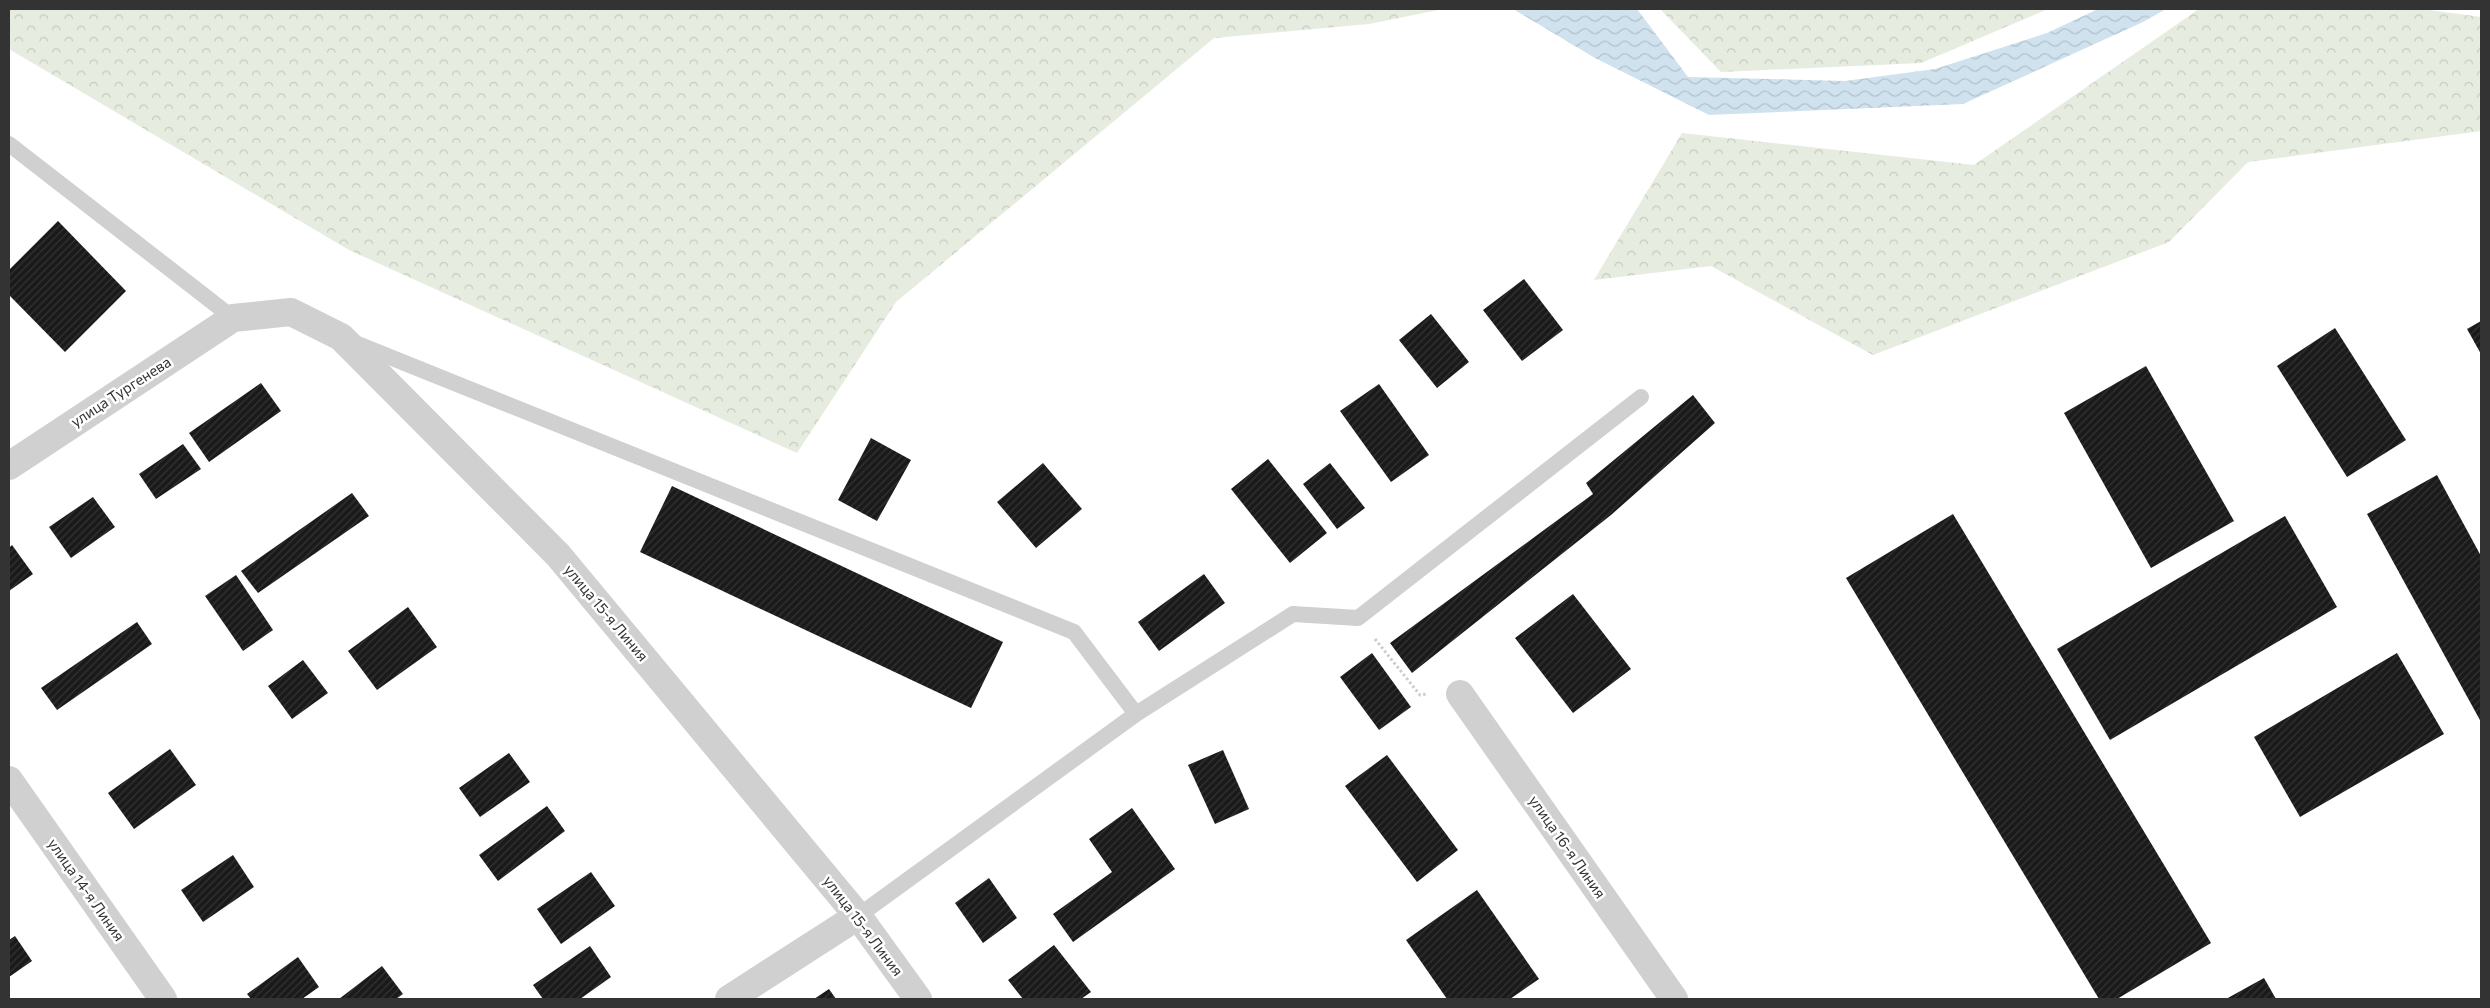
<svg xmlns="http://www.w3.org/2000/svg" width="2490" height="1008" font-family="Commissioner,sans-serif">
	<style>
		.forest { fill: url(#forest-crowns) }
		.water { fill: url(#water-waves) }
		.building { fill: url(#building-hatch) }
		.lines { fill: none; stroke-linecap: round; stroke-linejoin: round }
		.path { stroke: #cdcdcd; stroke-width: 3; stroke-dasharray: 2.5 2.5; stroke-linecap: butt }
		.service { stroke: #d0d0d0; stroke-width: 16 }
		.minor { stroke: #d0d0d0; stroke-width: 28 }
		.labels { text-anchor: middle; stroke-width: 5; stroke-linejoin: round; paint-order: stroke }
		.street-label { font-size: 15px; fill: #333; stroke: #fff }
	</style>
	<defs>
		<pattern id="forest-crowns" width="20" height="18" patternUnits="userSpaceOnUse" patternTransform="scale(1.25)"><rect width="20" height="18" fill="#e6ecdf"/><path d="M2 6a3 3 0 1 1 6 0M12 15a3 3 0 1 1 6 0" fill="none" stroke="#c6cbc0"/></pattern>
		<pattern id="water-waves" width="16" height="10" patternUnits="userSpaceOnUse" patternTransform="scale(1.25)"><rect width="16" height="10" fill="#cfe2ee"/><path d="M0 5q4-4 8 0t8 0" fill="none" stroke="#b2c2cd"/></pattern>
		<pattern id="building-hatch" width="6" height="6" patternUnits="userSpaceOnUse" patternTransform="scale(1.25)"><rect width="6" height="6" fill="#1a1a1a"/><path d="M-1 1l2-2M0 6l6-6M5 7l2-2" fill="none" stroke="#333"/></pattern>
	</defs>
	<rect width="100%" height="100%" fill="#fff"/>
	<!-- forest -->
	<g class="forest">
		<path d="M9,9H1443L1369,24L1214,38L896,302L797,453L349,250L9,49Z"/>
		<path d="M1660,9H2048L1921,63L1721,72Z"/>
		<path d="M2199,9H2422L2481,17V131L2248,162L2169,242L1873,355L1711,266L1594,280L1682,133L1974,165Z"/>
	</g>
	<!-- water -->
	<path class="water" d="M1513,9H1637L1688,77L1845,81L1935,69L2047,33L2098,9H2166L2143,22L1963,104L1709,115L1595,58Z"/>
	<!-- building -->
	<g class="building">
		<path d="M58,221L126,291L65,352L9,295V270Z"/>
		<path d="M1524,279L1563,330L1522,361L1483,310Z"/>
		<path d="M1431,314L1469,362L1437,388L1399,340Z"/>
		<path d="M2481,321V354L2467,329Z"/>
		<path d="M2335,328L2406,440L2347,477L2277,366Z"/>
		<path d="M2146,366L2234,521L2151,568L2064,413Z"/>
		<path d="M261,383L281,411L209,462L189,433Z"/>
		<path d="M1379,384L1429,455L1391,482L1340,411Z"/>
		<path d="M1693,395L1715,423L1611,515L1412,673L1390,643L1593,494L1586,483Z"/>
		<path d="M871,438L911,460L877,521L838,500Z"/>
		<path d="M183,444L201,469L156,499L139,474Z"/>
		<path d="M1268,459L1327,533L1290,563L1231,489Z"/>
		<path d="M1043,463L1082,509L1036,548L997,502Z"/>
		<path d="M1330,463L1365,508L1337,529L1303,484Z"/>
		<path d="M2437,475L2481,556V722L2367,514Z"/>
		<path d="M672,486L1003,642L971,708L640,552Z"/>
		<path d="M352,493L369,516L258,593L241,571Z"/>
		<path d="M93,497L115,527L71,558L49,527Z"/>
		<path d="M1953,514L2211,943L2117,999H2099L1846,578Z"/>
		<path d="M2285,516L2337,607L2110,740L2057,649Z"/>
		<path d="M12,545L33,574L9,591V548Z"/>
		<path d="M1204,574L1225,603L1159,651L1138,622Z"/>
		<path d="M236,575L273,630L243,651L205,596Z"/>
		<path d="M1573,594L1631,669L1573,713L1515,638Z"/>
		<path d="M408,607L437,647L377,690L348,651Z"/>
		<path d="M137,622L152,644L57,710L41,688Z"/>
		<path d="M1372,653L1411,707L1379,730L1340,677Z"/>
		<path d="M2397,653L2444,734L2300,817L2254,737Z"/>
		<path d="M303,660L328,693L292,719L268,686Z"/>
		<path d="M170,749L196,785L134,829L108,793Z"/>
		<path d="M1223,750L1249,809L1215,824L1188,765Z"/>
		<path d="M509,753L530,782L480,817L459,788Z"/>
		<path d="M1387,755L1458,850L1417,882L1345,786Z"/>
		<path d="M547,806L565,831L498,881L479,855Z"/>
		<path d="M1132,808L1175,869L1073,942L1053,914L1112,872L1089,839Z"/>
		<path d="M233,855L254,887L203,922L181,890Z"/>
		<path d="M591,872L615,906L561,944L537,909Z"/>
		<path d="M989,878L1017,918L983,943L955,903Z"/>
		<path d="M1477,890L1539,979L1510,999H1447L1406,940Z"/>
		<path d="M15,936L32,961L9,977V940Z"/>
		<path d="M1054,945L1091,992L1081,999H1023L1008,980Z"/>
		<path d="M590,946L611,977L580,999H543L533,985Z"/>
		<path d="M298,957L319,987L302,999H251L247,994Z"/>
		<path d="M382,966L403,994L396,999H339Z"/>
		<path d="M2264,978L2276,999H2226Z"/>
		<path d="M829,989L836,999H814Z"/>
	</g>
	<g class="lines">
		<!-- path -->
		<path class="path" d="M1375,639L1420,695L1427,694"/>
		<!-- service -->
		<g class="service">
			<path d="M9,144L233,318"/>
			<path d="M355,343L1074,632L1136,714L858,916"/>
			<path d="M1136,714L1293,614L1358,618L1641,397"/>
		</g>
		<!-- minor -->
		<g class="minor">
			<path d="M9,466L233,318L291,312L341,337L558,555L858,916L918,999"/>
			<path d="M1460,694L1674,999"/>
			<path d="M9,780L163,999"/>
			<path d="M729,999L858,916"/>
		</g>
	</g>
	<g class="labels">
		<!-- street labels -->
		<g class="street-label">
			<text transform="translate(121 392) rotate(-33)" y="5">улица Тургенева</text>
			<text transform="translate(606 613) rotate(50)" y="5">улица 15-я Линия</text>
			<text transform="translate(1567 847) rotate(55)" y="5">улица 16-я Линия</text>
			<text transform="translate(86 890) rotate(55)" y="5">улица 14-я Линия</text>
			<text transform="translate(863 926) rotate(53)" y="5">улица 15-я Линия</text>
		</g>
	</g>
	<!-- border -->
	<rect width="2490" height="1008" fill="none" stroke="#333333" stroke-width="20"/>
</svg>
